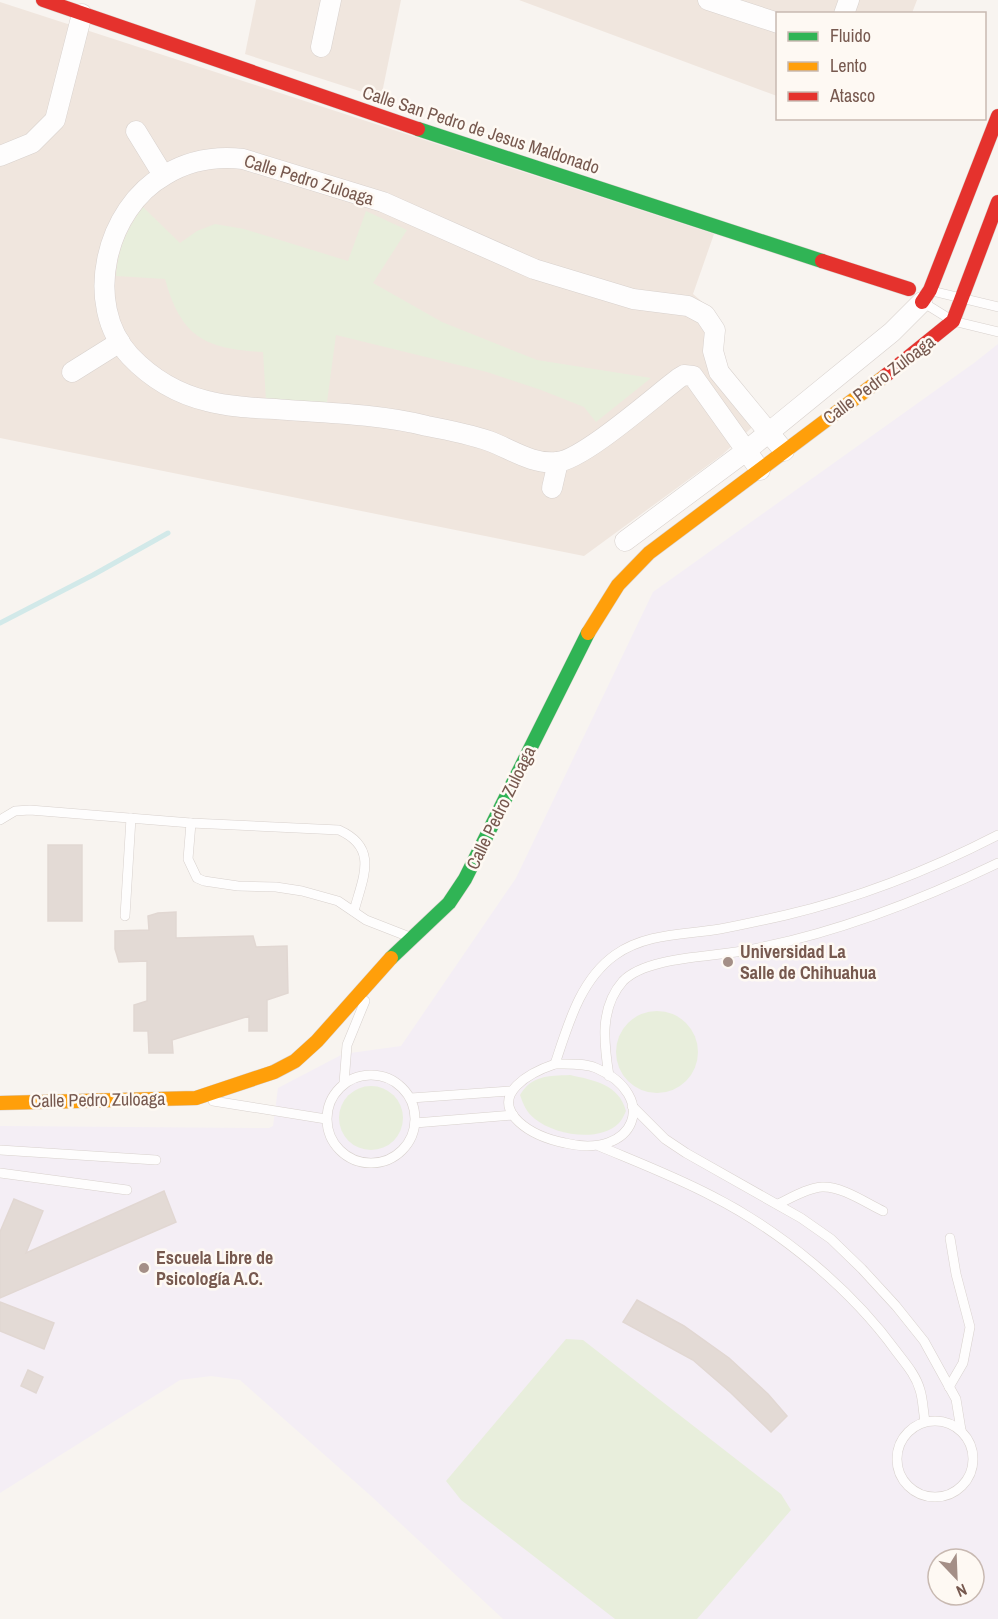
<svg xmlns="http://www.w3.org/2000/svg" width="998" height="1619" font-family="'Archivo Narrow',sans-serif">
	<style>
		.residential { fill: #f0e6de }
		.education { fill: #f4eef5; fill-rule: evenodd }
		.green { fill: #e8eedc }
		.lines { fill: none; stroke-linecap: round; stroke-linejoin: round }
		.stream { stroke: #d2e9e9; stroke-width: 5 }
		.building { fill: #e3dad5; stroke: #e1d7d2; stroke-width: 1.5 }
		.lane-casing { stroke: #d8d1cd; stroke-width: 10 }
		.street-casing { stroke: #d8d1cd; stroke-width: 21 }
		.fast-casing { stroke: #d8d0cc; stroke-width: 15 }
		.slow-casing { stroke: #d8d0cc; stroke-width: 15 }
		.jam-casing { stroke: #d8d0cc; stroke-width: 15 }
		.lane { stroke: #fefdfd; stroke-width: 9 }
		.street { stroke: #fefdfd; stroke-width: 20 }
		.fast { stroke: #30b455; stroke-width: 14 }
		.slow { stroke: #ff9f0a; stroke-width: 14 }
		.jam { stroke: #e5322d; stroke-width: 14 }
		.poi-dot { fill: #a48f87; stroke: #fef9f3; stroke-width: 2 }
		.labels { text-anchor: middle; stroke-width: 5; stroke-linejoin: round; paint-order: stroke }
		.street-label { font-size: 18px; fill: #77594f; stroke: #fef9f3 }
		.poi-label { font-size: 18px; font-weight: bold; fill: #77594f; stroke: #fef9f3; text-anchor: start }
	</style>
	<rect width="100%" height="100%" fill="#f8f4f0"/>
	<!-- residential -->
	<g class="residential">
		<path d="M256,0H401L381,98L245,54Z"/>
		<path d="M519,0H917L912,13L778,14L777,96Z"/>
		<path d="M0,2L714,234L693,294L713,311L721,369L761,419L722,455L584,556L0,438Z"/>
	</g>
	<!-- education -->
	<path class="education" d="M998,344V1619H503L371,1496L240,1380L211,1376L180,1380L0,1493V1126L269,1128L273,1126L278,1088L343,1054L401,1046L516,878L653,592L974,363ZM938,1559H974V1595H938Z"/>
	<!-- green -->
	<g class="green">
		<path d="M143,207L180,243L197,231L215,224L244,229L348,261L366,211L407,230L373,283L442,322L537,360L651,378L596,422L584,407L541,390L487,372L336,335L327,402L266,401L263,352C205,349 181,337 165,279L116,276C118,248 127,229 143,207Z"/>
		<circle cx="657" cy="1052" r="41"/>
		<path d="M570,1075C593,1080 619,1084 626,1111C624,1115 622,1120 619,1123C599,1143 555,1135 535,1119C527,1113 523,1104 520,1095C532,1075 548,1076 570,1075Z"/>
		<circle cx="371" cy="1118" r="32"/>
		<path d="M566,1339L583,1340L781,1494L791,1510L697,1619H615L461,1500L446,1481Z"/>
	</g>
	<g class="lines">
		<!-- stream -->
		<path class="stream" d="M0,623L93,575L168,533"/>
	</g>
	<!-- building -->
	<g class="building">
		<rect x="48" y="845" width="34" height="76"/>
		<path d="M176,912V938L253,936L256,947L287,946L288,993L267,1000V1031H249V1016L172,1040L173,1053H149L148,1031H134V1005L147,1001V961L119,962L115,949V931L149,930L148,916L158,913Z"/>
		<path d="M164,1191L176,1222L0,1298V1232L14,1199L43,1211L26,1253Z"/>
		<path d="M637,1300L684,1326L729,1358L768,1394L787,1416L771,1432L731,1393L693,1360L623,1322Z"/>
		<path d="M0,1302L54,1323L44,1349L0,1331Z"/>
		<path d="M28,1370L43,1377L36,1393L21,1386Z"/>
	</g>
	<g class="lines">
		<!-- lane casing -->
		<g class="lane-casing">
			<g id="lane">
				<path d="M932,291L998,307"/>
				<path d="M924,303L953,321L998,332"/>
				<path d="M0,820L15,811L30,810L191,823L339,830C379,848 363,877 354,911"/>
				<path d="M191,823L188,859L197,878L204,881L238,886L276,887L302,891L338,901L366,920L407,936"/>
				<path d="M125,916L131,818"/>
				<path d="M555,1064C568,1025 580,980 615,955C646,933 684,935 720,929C742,925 764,920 786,915C859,898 932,869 998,835"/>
				<path d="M555,1064C569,1064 584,1063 596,1068C660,1096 636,1160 565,1143C550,1140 531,1133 519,1122C489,1094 531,1072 555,1064Z"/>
				<circle cx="371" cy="1119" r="44"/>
				<path d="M609,1076C604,1044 599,1008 623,981C645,958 705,957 736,952C827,937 915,903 998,863"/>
				<path d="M344,1083L347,1045L365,1001"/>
				<path d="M411,1098L511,1091"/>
				<path d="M213,1101L326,1119"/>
				<path d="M632,1106L665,1139L686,1153L801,1218L831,1239L862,1269L896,1306L924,1341L956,1399L961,1430"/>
				<path d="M415,1123L513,1115"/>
				<path d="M599,1146C637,1162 676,1177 712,1196C781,1231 851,1289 896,1351C905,1363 916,1375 920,1390C923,1399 923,1411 925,1421"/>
				<path d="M0,1150L156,1160"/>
				<path d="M0,1173L127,1190"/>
				<path d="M778,1204C791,1198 807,1188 822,1187C842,1186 866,1203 883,1211"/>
				<path d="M949,1387L963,1363L970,1327L956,1274L950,1238"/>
				<circle cx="935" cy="1459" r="38"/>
			</g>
		</g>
		<!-- street casing -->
		<g class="street-casing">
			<g id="street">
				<path d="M708,0L778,23"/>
				<path d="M844,14L849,0"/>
				<path d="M321,47L331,0"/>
				<path d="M136,131L163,175"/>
				<path d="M0,156L32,143L55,120L82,14"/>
				<path d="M72,372L120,342"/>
				<path d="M760,470L693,376L684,375L679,378C655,396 583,460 557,462C533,465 511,449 489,441C469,434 448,430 427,426C383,415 334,413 288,410C261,408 233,408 207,401C178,394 151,378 130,356C82,304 106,208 165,175C188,161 216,156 243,159L383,202L534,269L633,299L688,306L705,315L715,330L713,351L719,372L784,451"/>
				<path d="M552,488L558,462"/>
				<path d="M625,541L746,451L892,332L922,302"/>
			</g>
		</g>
		<!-- fast casing -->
		<g class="fast-casing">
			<g id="fast">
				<path d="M418,129L822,261"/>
				<path d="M391,958L449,903L465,879L588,633"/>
			</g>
		</g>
		<!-- slow casing -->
		<g class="slow-casing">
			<g id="slow">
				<path d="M588,633L618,585L649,553L885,376"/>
				<path d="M0,1103L196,1098L274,1072L295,1061L317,1041L391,958"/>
			</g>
		</g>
		<!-- jam casing -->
		<g class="jam-casing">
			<g id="jam">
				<path d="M43,0L418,129"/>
				<path d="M822,261L909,289"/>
				<path d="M922,302L930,290L998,116"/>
				<path d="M885,376L953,321L998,202"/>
			</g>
		</g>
		<!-- lane -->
		<use href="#lane" class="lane"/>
		<!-- street -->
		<use href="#street" class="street"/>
		<!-- fast -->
		<use href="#fast" class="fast"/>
		<!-- slow -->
		<use href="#slow" class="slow"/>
		<!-- jam -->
		<use href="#jam" class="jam"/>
	</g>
	<!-- markers -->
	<g class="poi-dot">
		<circle cx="728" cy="962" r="6"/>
		<circle cx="144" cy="1268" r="6"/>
	</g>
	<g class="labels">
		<!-- street labels -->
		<g class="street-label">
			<text transform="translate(481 130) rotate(18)" y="6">Calle San Pedro de Jesus Maldonado</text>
			<text transform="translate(309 180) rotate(17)" y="6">Calle Pedro Zuloaga</text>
			<text transform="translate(879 380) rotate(-37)" y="6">Calle Pedro Zuloaga</text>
			<text transform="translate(501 808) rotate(-64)" y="6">Calle Pedro Zuloaga</text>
			<text transform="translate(98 1100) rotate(-1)" y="6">Calle Pedro Zuloaga</text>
		</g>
		<!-- poi labels -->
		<g class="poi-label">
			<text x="740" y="958">Universidad La<tspan x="740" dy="21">Salle de Chihuahua</tspan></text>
			<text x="156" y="1264">Escuela Libre de<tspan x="156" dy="21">Psicología A.C.</tspan></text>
		</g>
	</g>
	<!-- legend -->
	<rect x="776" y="12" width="210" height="108" fill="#fef9f3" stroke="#c8b9b1" stroke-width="1.5"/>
	<rect x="788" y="32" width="30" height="9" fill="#30b455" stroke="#c8b9b1" stroke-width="1.5"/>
	<text x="830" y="42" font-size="18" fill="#77594f">Fluido</text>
	<rect x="788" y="62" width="30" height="9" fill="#ff9f0a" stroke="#c8b9b1" stroke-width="1.5"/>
	<text x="830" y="72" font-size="18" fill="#77594f">Lento</text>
	<rect x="788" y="92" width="30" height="9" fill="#e5322d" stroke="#c8b9b1" stroke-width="1.5"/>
	<text x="830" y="102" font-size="18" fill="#77594f">Atasco</text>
	<!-- north arrow -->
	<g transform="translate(956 1577) rotate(157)"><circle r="28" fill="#fef9f3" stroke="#c8b9b1" stroke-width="1.5"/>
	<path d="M0-4.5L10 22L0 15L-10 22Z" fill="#a48f87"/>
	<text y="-9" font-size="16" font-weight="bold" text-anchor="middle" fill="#77594f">N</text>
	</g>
</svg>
